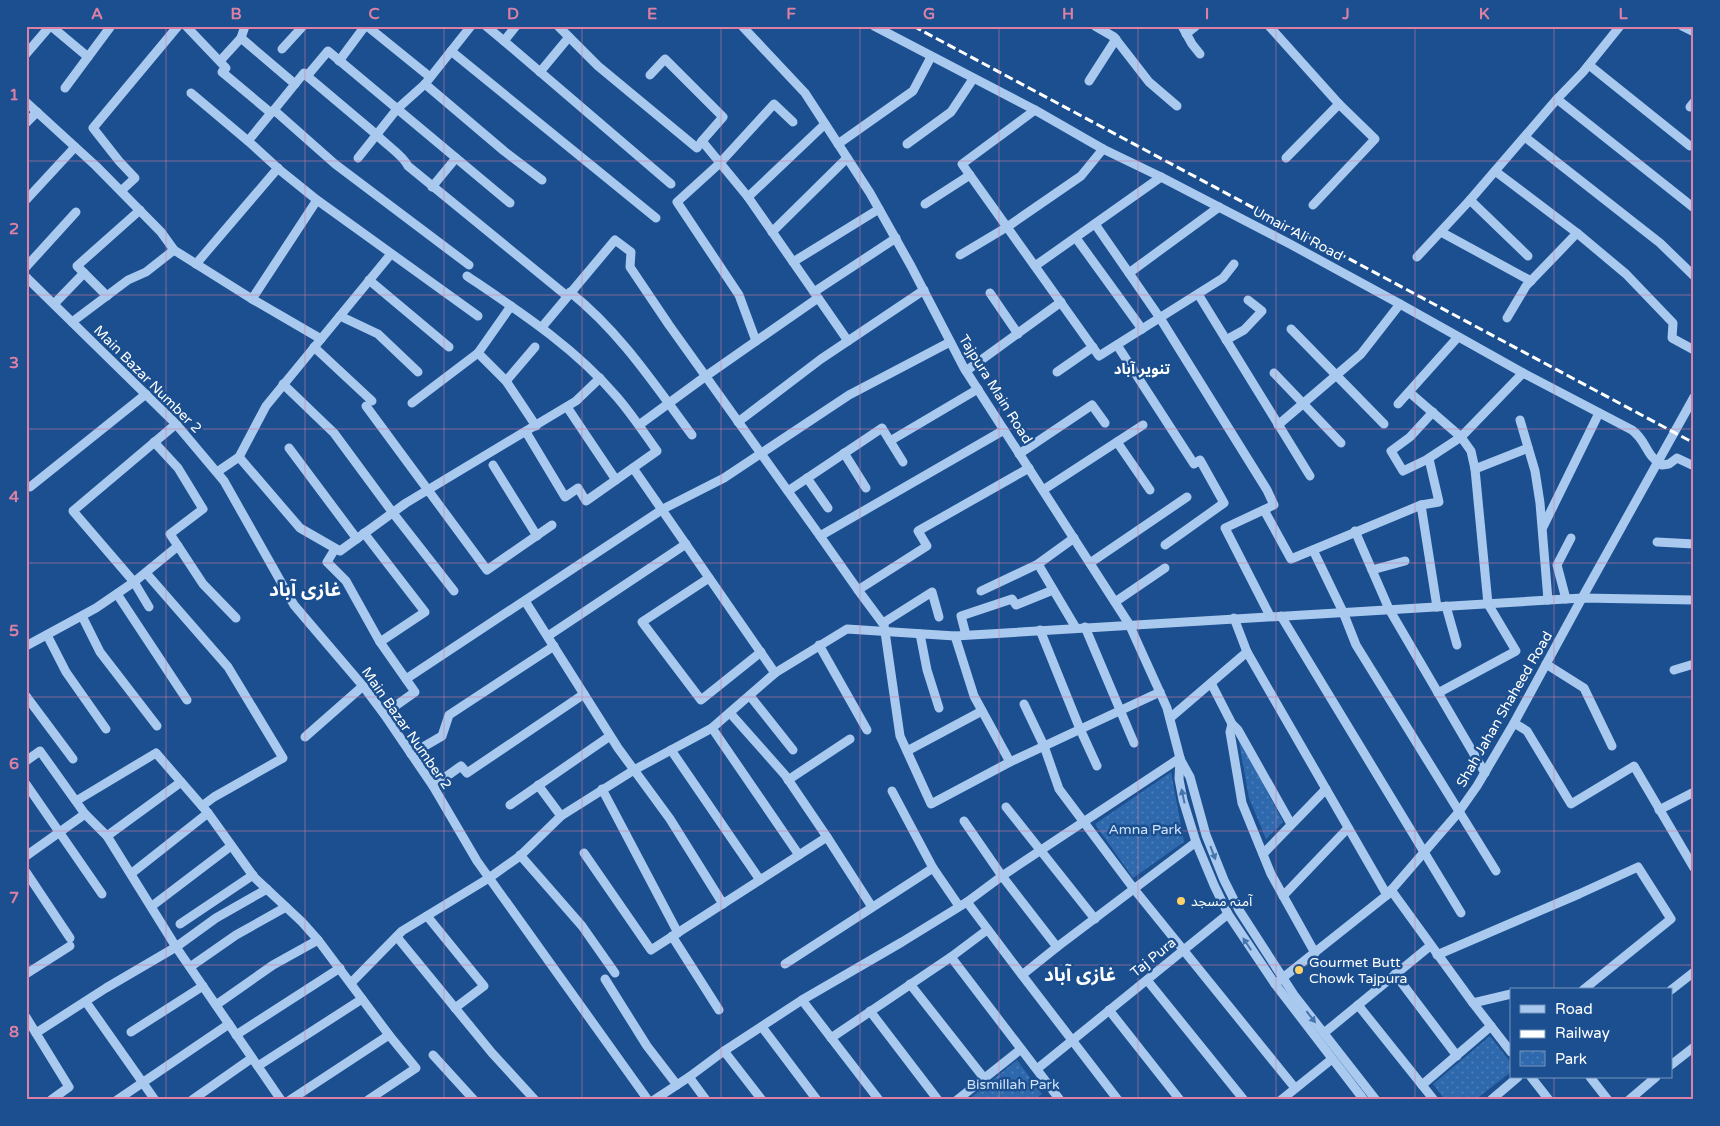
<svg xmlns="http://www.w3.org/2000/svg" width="1720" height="1126" font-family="'Varela Round','Noto Sans Arabic',sans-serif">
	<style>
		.park { fill: url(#park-dots) }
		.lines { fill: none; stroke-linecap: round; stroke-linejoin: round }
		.minor { stroke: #a9c9ee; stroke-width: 9 }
		.rail { stroke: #fff; stroke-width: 3; stroke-dasharray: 9 4; stroke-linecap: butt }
		.oneway { fill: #4674ac }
		.grid { fill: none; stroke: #dd80a5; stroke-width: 1; stroke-opacity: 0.55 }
		.poi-dot { fill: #ffd166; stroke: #1b4f8f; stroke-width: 2 }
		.labels { text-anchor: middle; stroke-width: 5; stroke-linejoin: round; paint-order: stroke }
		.street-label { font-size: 14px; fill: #fff; stroke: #1b4f8f }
		.park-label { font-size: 14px; fill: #cfe3fa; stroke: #1b4f8f }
		.poi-label { font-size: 14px; fill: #fff; stroke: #1b4f8f; text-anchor: start }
		.neighbourhood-label { font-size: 15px; font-weight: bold; fill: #fff; stroke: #1b4f8f }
		.district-label { font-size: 19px; font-weight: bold; fill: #fff; stroke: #1b4f8f }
		.neatline { fill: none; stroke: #dd80a5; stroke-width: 2 }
		.grid-label { font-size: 16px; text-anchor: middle; font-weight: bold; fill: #dd80a5 }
	</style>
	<defs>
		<pattern id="park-dots" width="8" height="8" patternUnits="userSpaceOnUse" patternTransform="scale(1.25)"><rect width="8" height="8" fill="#2e69ad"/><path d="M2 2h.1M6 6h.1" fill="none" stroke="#4d80b9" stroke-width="1.8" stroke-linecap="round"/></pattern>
	</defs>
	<rect width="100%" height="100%" fill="#1b4f8f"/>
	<!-- park -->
	<g class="park">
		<path d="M1238,736L1283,822L1266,839L1249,798Z"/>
		<path d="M1171,772L1184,842L1133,878L1095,824Z"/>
		<path d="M1490,1036L1511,1063V1072L1475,1100H1445L1433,1084Z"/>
		<path d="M1017,1060L1042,1094L1034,1100H968Z"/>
	</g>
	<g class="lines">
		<!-- minor -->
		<g class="minor">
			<path d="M51,26L88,57"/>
			<path d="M186,26L226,68L222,72L271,113L274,110L335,164L469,265"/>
			<path d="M367,26L430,77"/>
			<path d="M486,26L504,41L516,26"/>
			<path d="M558,26L598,66L697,148L702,141L748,197L848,341"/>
			<path d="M742,26L805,93L870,193L911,266L964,368L1129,624L1167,708L1180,758L1179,779L1183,800L1196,842L1214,885L1228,914L1275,984L1364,1100"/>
			<path d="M874,26L1035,110L1103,149L1161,177L1290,244L1400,304L1523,373L1632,430C1647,441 1645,455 1662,465L1669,464L1677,458L1694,466"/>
			<path d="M1095,26L1114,37L1149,82L1177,106"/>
			<path d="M1182,26L1192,44L1200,54"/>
			<path d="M1269,26L1339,104L1375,139L1313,205"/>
			<path d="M1682,26L1694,32"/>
			<path d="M1186,34L1196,26"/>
			<path d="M241,38L295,84"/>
			<path d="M504,41L671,184"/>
			<path d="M282,49L303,26"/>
			<path d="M451,51L656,218"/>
			<path d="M26,54L50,26"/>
			<path d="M220,61L241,38L245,26"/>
			<path d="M339,61L365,26"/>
			<path d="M1589,65L1690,146"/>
			<path d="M540,72L569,37"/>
			<path d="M650,75L665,59L723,117L702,141"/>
			<path d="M307,76L377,135C386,145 403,155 408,166L567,296"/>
			<path d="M1089,81L1116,39"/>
			<path d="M425,84L504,151L542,180"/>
			<path d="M65,88L111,26"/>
			<path d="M191,93L248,141L271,113"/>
			<path d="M1557,99L1694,208"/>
			<path d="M26,102L96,166L161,232L174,250L146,272L128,280L72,322"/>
			<path d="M1690,107L1694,102"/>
			<path d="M274,110L304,73L307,76L328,51L510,203"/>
			<path d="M1035,110L962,164L1099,356L1223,278L1234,264"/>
			<path d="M26,123L37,112"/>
			<path d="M1525,137L1660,243L1694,276"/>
			<path d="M248,141L281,171L317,200L478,316"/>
			<path d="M838,144L913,91L931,57"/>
			<path d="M907,144L951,112L973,79"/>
			<path d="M358,158L397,109L425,84L471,26"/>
			<path d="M1286,158L1339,104"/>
			<path d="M1495,171L1577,233L1626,274L1673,323L1672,338L1694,350"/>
			<path d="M432,187L456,158"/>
			<path d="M121,191L135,178L119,161L93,128L178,26"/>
			<path d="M748,197L825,124"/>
			<path d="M26,200L75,147"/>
			<path d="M1470,200L1528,256"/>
			<path d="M925,204L970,175"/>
			<path d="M1095,224L1160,318L1267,490L1274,505L1225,528L1270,616"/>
			<path d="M772,232L847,158"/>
			<path d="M1441,232L1531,281"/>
			<path d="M1076,238L1142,329"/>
			<path d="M174,250L252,299L317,200"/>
			<path d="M960,255L1007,227L1081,176L1103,149"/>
			<path d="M1417,257L1470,200L1557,99L1583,72L1620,26"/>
			<path d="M793,262L879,209"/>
			<path d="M196,264L278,168"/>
			<path d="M1035,266L1161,177"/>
			<path d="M26,267L76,212"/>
			<path d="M1129,273L1219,207"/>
			<path d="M467,276C520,312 574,347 616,396C631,413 644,433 657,451L586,501L578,488L565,497L526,432"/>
			<path d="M26,277L176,424L224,481L294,605L363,686L384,714L433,786L477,861L648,1100"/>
			<path d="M369,280L449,347"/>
			<path d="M570,292C621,333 654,384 692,435"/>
			<path d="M814,292L896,238"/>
			<path d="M990,293L1018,334"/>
			<path d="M1198,294L1310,476"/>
			<path d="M107,296L77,266L140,210"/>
			<path d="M54,304L84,273"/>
			<path d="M340,316L378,334L418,372"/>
			<path d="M1507,318L1526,286L1577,233"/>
			<path d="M542,327L615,240L631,252L630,267L669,325L820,536L1004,430"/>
			<path d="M1291,329L1384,424"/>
			<path d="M321,339L391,254"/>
			<path d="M1226,340L1244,330L1262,311L1248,300"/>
			<path d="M756,341L739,295L677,202L720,163L774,104L793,122"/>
			<path d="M1117,345L1194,464L1200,460L1224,503L1165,545"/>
			<path d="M314,347L372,401"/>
			<path d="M478,353L506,381L536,426"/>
			<path d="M966,371L1061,302"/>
			<path d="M1057,372L1093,347"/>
			<path d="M1274,373L1341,443"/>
			<path d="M506,381L535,347"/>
			<path d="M283,384L334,433L393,513L454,591"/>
			<path d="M1409,392L1461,437L1471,451L1475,469L1488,604L1516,651L1438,693"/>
			<path d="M412,403L478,353L511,306"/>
			<path d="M1398,404L1458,337"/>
			<path d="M366,406L487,570L552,525"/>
			<path d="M567,407L616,480"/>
			<path d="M1433,412L1410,437L1391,451L1403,471L1426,460L1461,437L1523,373"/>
			<path d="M1520,420L1535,471L1540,503L1548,600"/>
			<path d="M738,422L821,359L924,290"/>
			<path d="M639,425L706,376L818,298"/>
			<path d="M1278,425L1361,354L1400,304"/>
			<path d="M890,441L903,462"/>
			<path d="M1117,442L1150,490"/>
			<path d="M289,448L357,539"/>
			<path d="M844,453L866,488"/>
			<path d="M1019,454L1092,405L1105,423"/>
			<path d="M239,457L266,406L321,339L252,299"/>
			<path d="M493,465L537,536"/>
			<path d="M633,468L775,673"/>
			<path d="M1475,469L1528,448"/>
			<path d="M217,472L239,457L300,528L340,551L406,503L576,401L600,378"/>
			<path d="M807,478L828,508"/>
			<path d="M30,487L146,394"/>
			<path d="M1043,490L1143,425"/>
			<path d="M788,491L882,428L890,441L978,389"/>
			<path d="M1421,505L1437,607"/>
			<path d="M1264,510L1291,559L1421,505L1439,502L1429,459"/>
			<path d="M1543,527L1599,413"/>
			<path d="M1355,531L1389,609L1485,773"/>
			<path d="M820,536L858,590L927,546L918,531L1029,468"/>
			<path d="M1657,542L1694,544"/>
			<path d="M178,546L203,584L236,618"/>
			<path d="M335,549L327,562L346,581L380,642L425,612L364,533"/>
			<path d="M1313,550L1343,612L1356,645L1496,871"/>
			<path d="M1090,563L1187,497"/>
			<path d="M1038,564L1076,628"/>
			<path d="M1372,570L1405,561"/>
			<path d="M709,578L642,622L701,700L761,652"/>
			<path d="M858,590L884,625L900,736L931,804L1010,762L974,696L955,636"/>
			<path d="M981,591L1038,564L1074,538"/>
			<path d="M117,594L187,700"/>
			<path d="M1566,599L1557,565L1571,538"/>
			<path d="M525,601L618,748L670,819L723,904"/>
			<path d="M1115,602L1165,568"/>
			<path d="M1446,606L1457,645"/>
			<path d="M149,607L134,582L73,511L176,424"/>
			<path d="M82,616L100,652L157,726"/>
			<path d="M1281,616L1461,913"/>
			<path d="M1234,618L1247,652L1387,895"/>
			<path d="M883,623L932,592L939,617"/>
			<path d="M1085,627L1134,743"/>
			<path d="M1040,630L1080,729L1097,766"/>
			<path d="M920,634L927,670L939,708"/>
			<path d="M47,635L66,672L106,729"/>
			<path d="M966,635L961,616L1012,599L1016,605L1053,590"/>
			<path d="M548,636L686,544"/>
			<path d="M380,642L415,692L384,714"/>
			<path d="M819,645L867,730"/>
			<path d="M26,646L96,608L134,582L178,546L170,534L203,509L178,468L154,442"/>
			<path d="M1546,664L1584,688L1612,746"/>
			<path d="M1674,670L1694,664"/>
			<path d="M406,679L663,509L724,478L849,395L950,342"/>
			<path d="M1211,683L1232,724L1238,730L1291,824"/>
			<path d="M26,696L73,759"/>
			<path d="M750,696L793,750"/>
			<path d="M1024,704L1044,746L1059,789L1134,889L1295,1088"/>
			<path d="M730,713L785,775L827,837L872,907"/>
			<path d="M1170,718L1247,652"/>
			<path d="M1514,723L1527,731L1571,804L1634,766L1694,868"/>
			<path d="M1232,724L1230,732L1242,803L1271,874L1315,953"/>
			<path d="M712,728L799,855"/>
			<path d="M305,737L363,686"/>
			<path d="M671,750L760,880"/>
			<path d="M907,751L982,711"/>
			<path d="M411,754L442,736L449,715L554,646"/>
			<path d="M1180,759L1190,777L1206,835L1224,880L1239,910L1294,995L1376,1100"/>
			<path d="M26,761L40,751L85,814L107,836L176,947L281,1100"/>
			<path d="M1010,762L1160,692"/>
			<path d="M788,780L850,739"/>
			<path d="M26,784L102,894"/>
			<path d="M538,785L561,816"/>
			<path d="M433,786L461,766L467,773L584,694"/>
			<path d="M602,789L678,933"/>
			<path d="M892,791L933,868"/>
			<path d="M76,801L156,753L202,806"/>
			<path d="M510,805L610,736"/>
			<path d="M1006,807L1095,919"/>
			<path d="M1659,810L1694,792"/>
			<path d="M208,813L254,877L302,922L318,940L389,1035L416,1068L368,1100"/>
			<path d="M964,821L1002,876L1057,947"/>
			<path d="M107,836L181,782"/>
			<path d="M584,853L651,950L827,837"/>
			<path d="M1263,854L1326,789"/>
			<path d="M520,855L582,926L615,973"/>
			<path d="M26,856L85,814"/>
			<path d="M26,872L70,938"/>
			<path d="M132,873L208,813L202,806L214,797L283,758L228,667L146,573"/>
			<path d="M1391,890L1473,1003L1511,994"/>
			<path d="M1283,896L1348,828"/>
			<path d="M967,902L1022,975L1118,1100"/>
			<path d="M152,906L231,846"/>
			<path d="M427,916L484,986L455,1008"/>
			<path d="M180,924L253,875"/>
			<path d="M672,936L719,1010"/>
			<path d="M397,937L492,1053L535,1100"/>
			<path d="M1437,955L1579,894L1638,867L1671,919L1583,990"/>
			<path d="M951,957L1060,1100"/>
			<path d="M785,964L933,868L959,906"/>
			<path d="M190,967L236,935L286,907"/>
			<path d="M26,974L70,946"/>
			<path d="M1395,974L1457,1056"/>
			<path d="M1022,975L1057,947L1196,842"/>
			<path d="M605,979L647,1046L677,1085"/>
			<path d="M1147,980L1244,1100"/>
			<path d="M351,983L402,931L489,878L520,856L561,816L634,770L712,728L775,673L847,629L955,636L1582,598L1694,600"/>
			<path d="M910,984L984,1078"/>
			<path d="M1275,984L1387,895L1458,813L1477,786L1514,723L1582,598L1694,397"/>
			<path d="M1671,990L1694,972"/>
			<path d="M802,1000L879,1100"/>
			<path d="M86,1002L155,1100"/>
			<path d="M1473,1003L1511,1052"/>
			<path d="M216,1005L273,965L318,940"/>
			<path d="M1358,1005L1434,1100"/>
			<path d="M1109,1010L1180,1100"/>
			<path d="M870,1011L938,1100"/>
			<path d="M26,1017L69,1087L51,1100"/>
			<path d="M762,1027L817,1100"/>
			<path d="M131,1032L203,986"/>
			<path d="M36,1033L106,988L176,947L216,918L267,889"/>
			<path d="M1324,1033L1430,946"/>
			<path d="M236,1035L340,968"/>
			<path d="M831,1038L951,957L987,930"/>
			<path d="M724,1051L762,1100"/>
			<path d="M433,1055L474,1100"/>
			<path d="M1671,1065L1694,1047"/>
			<path d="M258,1066L362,999"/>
			<path d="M1037,1069L1228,914"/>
			<path d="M689,1077L706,1100"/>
			<path d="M1531,1077L1549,1100"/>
			<path d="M1590,1077L1608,1100"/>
			<path d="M1422,1085L1491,1026"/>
			<path d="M117,1100L229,1024"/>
			<path d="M192,1100L252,1058"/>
			<path d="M290,1100L389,1035"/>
			<path d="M654,1100L689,1077L724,1051L802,1000L902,942L967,902L1002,876L1180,758"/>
			<path d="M957,1100L1021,1049"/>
			<path d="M1281,1100L1332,1059"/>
			<path d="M1491,1100L1518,1077"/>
			<path d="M1629,1100L1656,1077"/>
		</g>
		<!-- rail -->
		<path class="rail" d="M913,26L1694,443"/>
	</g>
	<!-- one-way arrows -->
	<defs><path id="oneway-solid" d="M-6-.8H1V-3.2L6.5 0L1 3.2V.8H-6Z" transform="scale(1.25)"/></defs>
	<g class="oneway">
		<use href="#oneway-solid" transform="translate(1183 796) rotate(-102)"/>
		<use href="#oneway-solid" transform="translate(1213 853) rotate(69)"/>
		<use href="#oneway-solid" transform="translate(1247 944) rotate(-124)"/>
		<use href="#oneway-solid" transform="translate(1311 1017) rotate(52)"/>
	</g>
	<!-- grid -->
	<path class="grid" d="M166,26V1100M305,26V1100M444,26V1100M582,26V1100M721,26V1100M860,26V1100M999,26V1100M1138,26V1100M1276,26V1100M1415,26V1100M1554,26V990M26,161H1694M26,295H1694M26,429H1694M26,563H1694M26,697H1694M26,831H1694M26,965H1694M1554,1077V1100"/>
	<!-- markers -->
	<g class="poi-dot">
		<circle cx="1181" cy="901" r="5"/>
		<circle cx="1299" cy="970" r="5"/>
	</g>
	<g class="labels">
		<!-- street labels -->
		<g class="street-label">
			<text transform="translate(1298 233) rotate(28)" y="5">Umair Ali Road</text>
			<text transform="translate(148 379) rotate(45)" y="5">Main Bazar Number 2</text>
			<text transform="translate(996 389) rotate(58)" y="5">Tajpura Main Road</text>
			<text transform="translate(1504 709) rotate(-60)" y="5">Shah Jahan Shaheed Road</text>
			<text transform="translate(407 728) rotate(55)" y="5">Main Bazar Number 2</text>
			<text transform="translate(1153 957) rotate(-39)" y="5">Taj Pura</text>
		</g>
		<!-- park labels -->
		<g class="park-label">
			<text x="1145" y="834">Amna Park</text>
			<text x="1013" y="1089">Bismillah Park</text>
		</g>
		<!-- poi labels -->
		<g class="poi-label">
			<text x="1191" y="906">آمنہ مسجد</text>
			<text x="1309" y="967">Gourmet Butt<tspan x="1309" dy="16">Chowk Tajpura</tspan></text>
		</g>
		<!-- neighbourhood labels -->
		<g class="neighbourhood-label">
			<text x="1142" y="374">تنویر آباد</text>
		</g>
		<!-- district labels -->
		<g class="district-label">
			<text x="305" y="596">غازى آباد</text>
			<text x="1080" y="981">غازى آباد</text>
		</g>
	</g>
	<!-- border -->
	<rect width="1720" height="1126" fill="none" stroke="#1b4f8f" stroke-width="55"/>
	<!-- legend -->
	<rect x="1510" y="988" width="162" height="90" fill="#1b4f8f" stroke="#7695bc"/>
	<rect x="1520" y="1005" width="25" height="8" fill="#a9c9ee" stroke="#7695bc"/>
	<text x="1555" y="1014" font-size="15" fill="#ffffff">Road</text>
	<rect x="1520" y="1030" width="25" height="8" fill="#ffffff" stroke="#7695bc"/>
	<text x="1555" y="1038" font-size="15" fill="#ffffff">Railway</text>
	<rect x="1520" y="1051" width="25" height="15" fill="url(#park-dots)" stroke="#7695bc"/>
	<text x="1555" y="1064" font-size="15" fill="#ffffff">Park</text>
	<rect x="28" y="28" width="1664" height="1070" class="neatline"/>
	<g class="grid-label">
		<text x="97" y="19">A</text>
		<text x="236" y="19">B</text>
		<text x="374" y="19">C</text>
		<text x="513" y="19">D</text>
		<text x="652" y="19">E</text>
		<text x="791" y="19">F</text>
		<text x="929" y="19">G</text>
		<text x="1068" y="19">H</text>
		<text x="1207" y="19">I</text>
		<text x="1346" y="19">J</text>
		<text x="1484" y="19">K</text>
		<text x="1623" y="19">L</text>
		<text x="14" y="100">1</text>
		<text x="14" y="234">2</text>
		<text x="14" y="368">3</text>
		<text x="14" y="502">4</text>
		<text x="14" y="636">5</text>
		<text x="14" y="769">6</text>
		<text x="14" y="903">7</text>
		<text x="14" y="1037">8</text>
	</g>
</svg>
